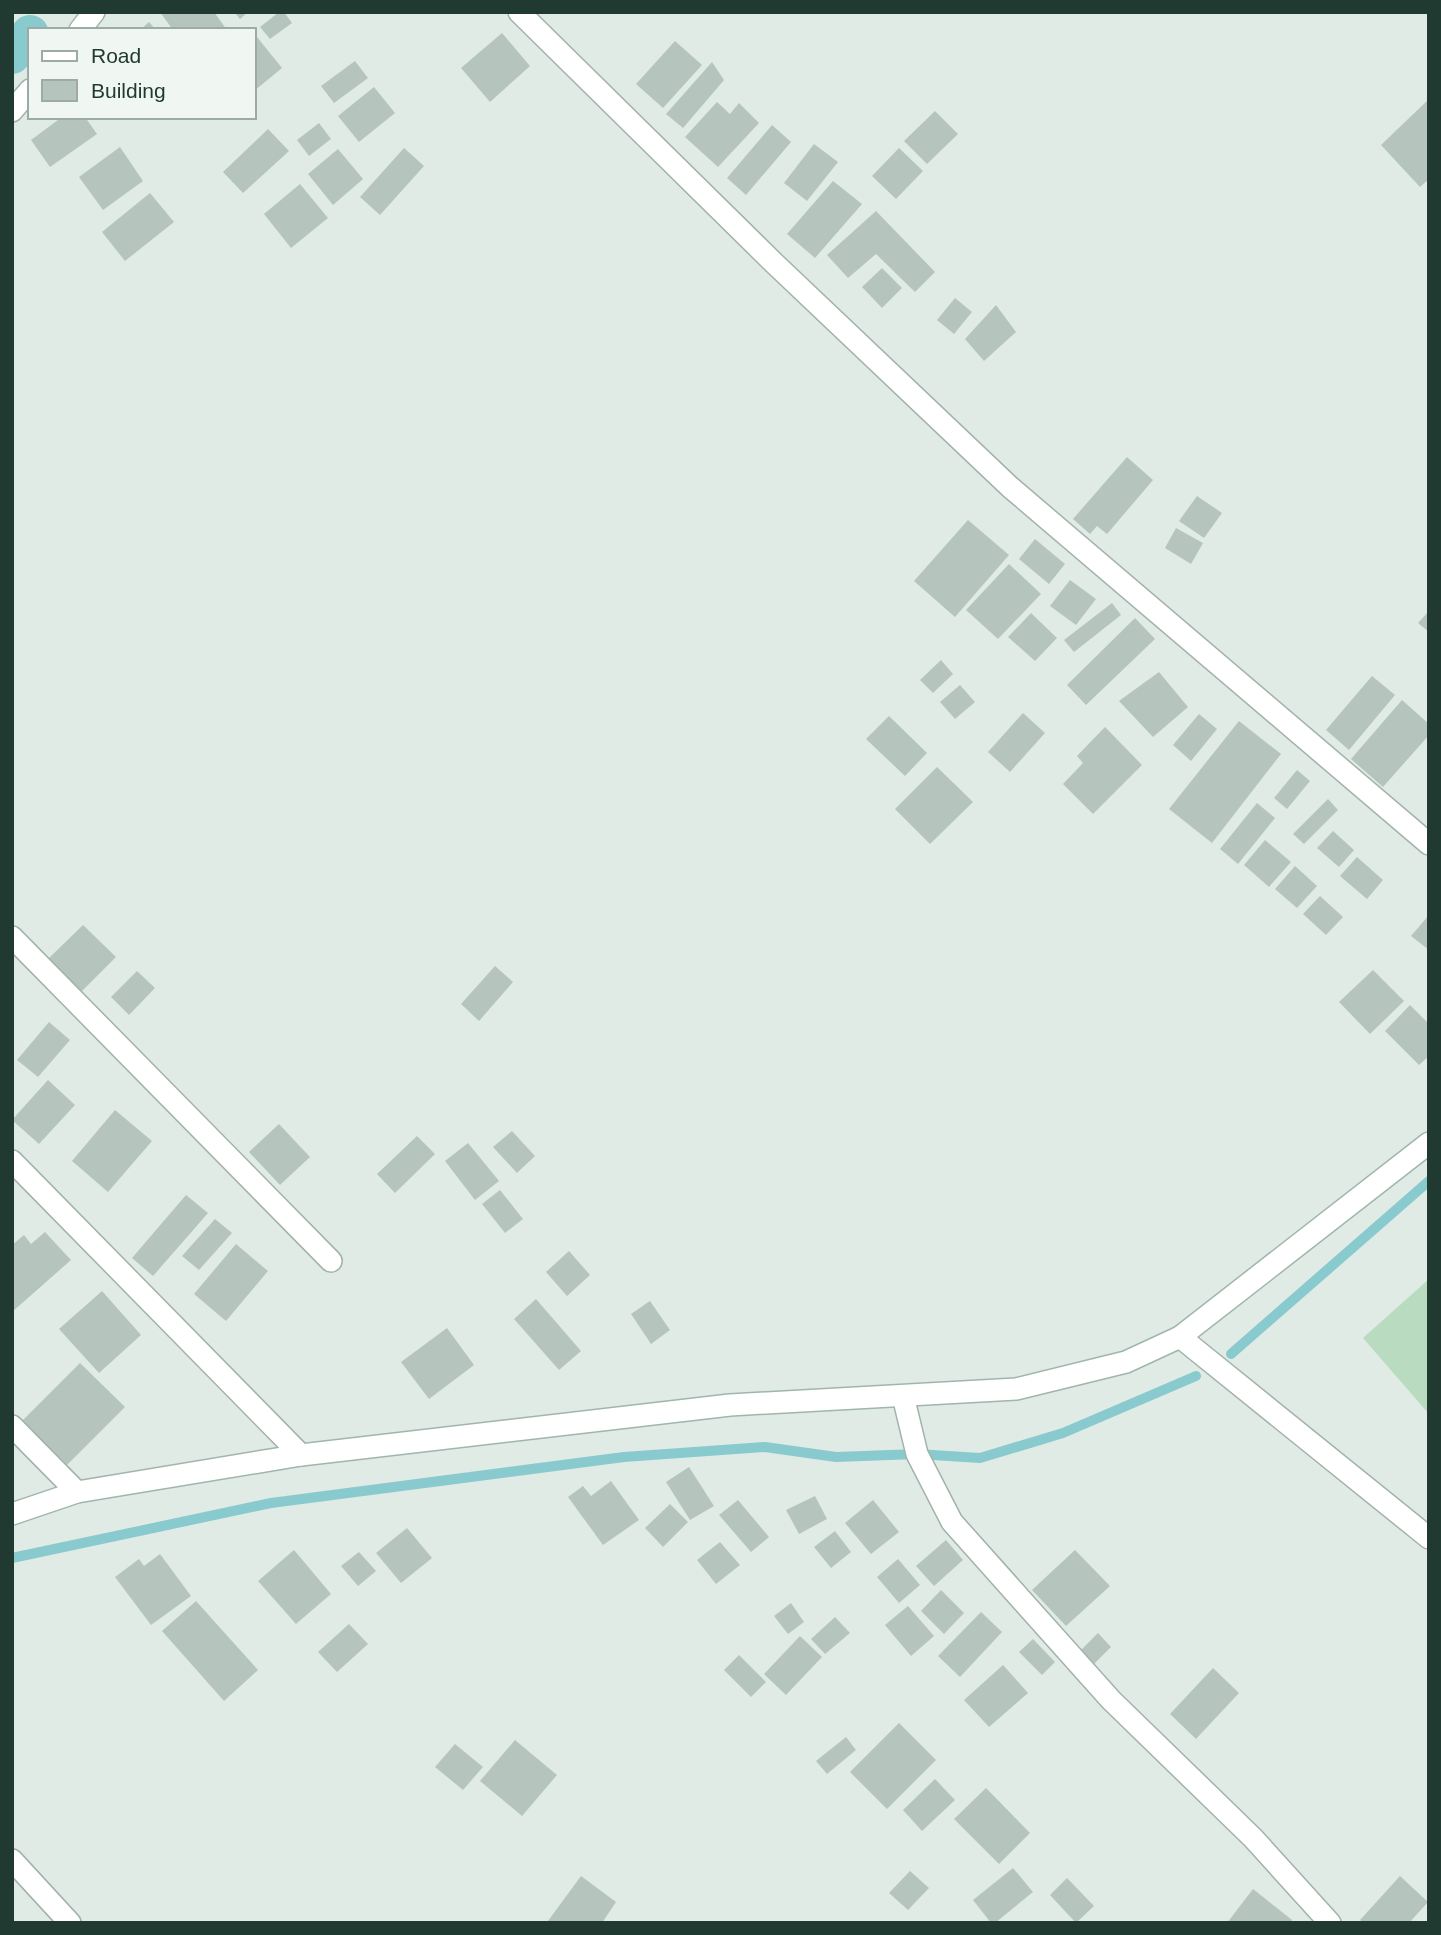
<svg xmlns="http://www.w3.org/2000/svg" width="1441" height="1935" font-family="Helvetica,sans-serif">
	<style>
		.green { fill: #b9dbbf }
		.lines { fill: none; stroke-linecap: round; stroke-linejoin: round }
		.stream { stroke: #89cacf; stroke-width: 10 }
		.canal { stroke: #89cacf; stroke-width: 38 }
		.building { fill: #b5c5be }
		.street-casing { stroke: #a3b2ab; stroke-width: 24 }
		.secondary-casing { stroke: #9fb6ac; stroke-width: 24 }
		.street { stroke: #fff; stroke-width: 21 }
		.secondary { stroke: #fff; stroke-width: 21 }
	</style>
	<rect width="100%" height="100%" fill="#e0ebe5"/>
	<!-- green -->
	<path class="green" d="M1429,1279V1414L1363,1338Z"/>
	<g class="lines">
		<!-- stream -->
		<g class="stream">
			<path d="M1231,1354L1429,1181"/>
			<path d="M12,1558L271,1503L624,1457L765,1447L836,1457L917,1454L980,1458L1063,1433L1196,1376"/>
		</g>
		<!-- canal -->
		<path class="canal" d="M12,55L30,34"/>
	</g>
	<!-- building -->
	<g class="building">
		<path d="M160,12H214L227,30H173Z"/>
		<path d="M234,12H248L240,19Z"/>
		<path d="M279,12H284L292,23L270,39L260,27Z"/>
		<path d="M149,22L156,30H140Z"/>
		<path d="M502,33L530,66L490,102L461,68Z"/>
		<path d="M257,37L282,68L254,91V39Z"/>
		<path d="M675,41L702,65L663,108L636,84Z"/>
		<path d="M355,61L368,78L334,103L321,86Z"/>
		<path d="M712,62L724,80L683,128L666,114Z"/>
		<path d="M374,87L395,113L359,142L338,116Z"/>
		<path d="M1429,99V179L1420,187L1381,145Z"/>
		<path d="M717,102L730,114L739,103L759,123L718,167L685,137Z"/>
		<path d="M935,111L958,134L927,164L904,141Z"/>
		<path d="M62,117H85L97,134L50,167L31,140Z"/>
		<path d="M319,123L331,139L309,156L297,140Z"/>
		<path d="M772,125L791,142L746,195L727,178Z"/>
		<path d="M268,129L289,151L243,193L223,172Z"/>
		<path d="M814,144L838,162L807,201L784,183Z"/>
		<path d="M120,147L143,181L103,210L79,177Z"/>
		<path d="M404,148L424,166L380,215L360,197Z"/>
		<path d="M899,148L923,171L896,199L872,176Z"/>
		<path d="M338,149L363,179L333,205L308,174Z"/>
		<path d="M833,181L862,204L815,258L787,234Z"/>
		<path d="M300,184L328,218L291,248L264,214Z"/>
		<path d="M150,193L174,222L125,261L102,232Z"/>
		<path d="M876,211L935,272L915,292L876,254L848,278L827,255Z"/>
		<path d="M882,268L902,288L882,308L862,287Z"/>
		<path d="M955,298L972,312L954,334L937,320Z"/>
		<path d="M996,305L1016,332L984,361L965,339Z"/>
		<path d="M1127,457L1153,480L1107,534L1097,526L1090,534L1073,519Z"/>
		<path d="M1197,496L1222,513L1204,538L1179,521Z"/>
		<path d="M968,520L1009,555L955,617L914,581Z"/>
		<path d="M1176,528L1203,543L1191,564L1165,548Z"/>
		<path d="M1035,539L1065,564L1049,584L1019,559Z"/>
		<path d="M1009,564L1041,594L998,639L966,610Z"/>
		<path d="M1070,580L1096,599L1076,625L1050,606Z"/>
		<path d="M1112,603L1121,615L1074,652L1064,640Z"/>
		<path d="M1429,611V632L1418,623Z"/>
		<path d="M1031,613L1057,638L1035,661L1008,637Z"/>
		<path d="M1135,618L1155,639L1086,705L1067,685Z"/>
		<path d="M941,660L953,674L933,693L920,680Z"/>
		<path d="M1159,672L1188,707L1153,737L1119,701Z"/>
		<path d="M1372,676L1395,695L1349,750L1326,730Z"/>
		<path d="M960,685L975,702L955,719L940,702Z"/>
		<path d="M1402,700L1429,724V735L1383,787L1351,759Z"/>
		<path d="M1023,713L1045,733L1010,772L988,752Z"/>
		<path d="M1199,714L1217,729L1191,761L1173,745Z"/>
		<path d="M889,716L927,753L905,776L866,739Z"/>
		<path d="M1239,721L1281,754L1212,843L1169,809Z"/>
		<path d="M1105,727L1142,765L1093,814L1063,784L1083,763L1077,756Z"/>
		<path d="M937,767L973,802L930,844L895,809Z"/>
		<path d="M1297,770L1310,781L1287,809L1274,798Z"/>
		<path d="M1328,799L1338,810L1304,844L1293,834Z"/>
		<path d="M1257,803L1275,818L1238,864L1220,849Z"/>
		<path d="M1333,831L1354,850L1339,867L1317,848Z"/>
		<path d="M1265,840L1291,862L1269,887L1244,865Z"/>
		<path d="M1357,857L1383,880L1367,899L1340,876Z"/>
		<path d="M1295,866L1317,886L1297,908L1275,889Z"/>
		<path d="M1320,896L1343,917L1326,935L1303,914Z"/>
		<path d="M1429,915V950L1411,936Z"/>
		<path d="M83,925L116,957L81,992L48,959Z"/>
		<path d="M495,966L513,982L479,1021L461,1004Z"/>
		<path d="M1373,970L1404,1001L1370,1034L1339,1002Z"/>
		<path d="M137,971L155,988L129,1015L111,997Z"/>
		<path d="M1410,1005L1429,1024V1056L1419,1065L1385,1031Z"/>
		<path d="M49,1022L70,1040L38,1077L17,1060Z"/>
		<path d="M48,1080L75,1105L39,1144L12,1120Z"/>
		<path d="M115,1110L152,1141L108,1192L72,1161Z"/>
		<path d="M279,1124L310,1157L280,1185L249,1152Z"/>
		<path d="M512,1131L535,1156L517,1173L493,1147Z"/>
		<path d="M417,1136L435,1154L395,1193L377,1174Z"/>
		<path d="M468,1143L499,1181L475,1200L445,1161Z"/>
		<path d="M500,1190L523,1219L505,1233L482,1204Z"/>
		<path d="M186,1195L208,1213L153,1276L132,1258Z"/>
		<path d="M215,1219L232,1233L199,1270L182,1256Z"/>
		<path d="M45,1232L71,1260L12,1312V1245L24,1235L31,1244Z"/>
		<path d="M236,1244L268,1271L226,1321L194,1294Z"/>
		<path d="M569,1251L590,1275L567,1296L546,1272Z"/>
		<path d="M102,1291L141,1335L99,1373L59,1329Z"/>
		<path d="M536,1299L581,1351L559,1370L514,1319Z"/>
		<path d="M650,1301L670,1330L651,1344L631,1314Z"/>
		<path d="M447,1328L474,1365L429,1399L401,1362Z"/>
		<path d="M80,1363L125,1407L67,1465L22,1421Z"/>
		<path d="M689,1467L714,1506L690,1520L666,1482Z"/>
		<path d="M611,1481L639,1520L603,1545L568,1497L583,1486L591,1496Z"/>
		<path d="M815,1496L827,1519L799,1534L786,1510Z"/>
		<path d="M738,1500L769,1537L751,1552L719,1515Z"/>
		<path d="M873,1500L899,1532L871,1554L845,1523Z"/>
		<path d="M670,1504L688,1522L663,1547L645,1528Z"/>
		<path d="M407,1528L432,1558L401,1583L376,1553Z"/>
		<path d="M835,1531L851,1552L831,1568L814,1547Z"/>
		<path d="M946,1540L963,1560L934,1586L916,1566Z"/>
		<path d="M720,1542L740,1565L716,1584L697,1560Z"/>
		<path d="M294,1550L331,1594L296,1624L258,1581Z"/>
		<path d="M1075,1550L1110,1586L1066,1626L1032,1590Z"/>
		<path d="M359,1552L376,1571L358,1586L341,1566Z"/>
		<path d="M160,1554L191,1596L151,1625L115,1577L139,1559L144,1566Z"/>
		<path d="M898,1559L920,1585L899,1603L877,1577Z"/>
		<path d="M941,1590L964,1613L944,1634L921,1611Z"/>
		<path d="M196,1601L258,1670L224,1701L162,1631Z"/>
		<path d="M791,1603L804,1622L788,1634L774,1616Z"/>
		<path d="M908,1606L934,1636L911,1656L885,1625Z"/>
		<path d="M981,1612L1002,1632L960,1677L938,1656Z"/>
		<path d="M835,1617L850,1633L825,1654L811,1639Z"/>
		<path d="M349,1624L368,1644L337,1672L318,1652Z"/>
		<path d="M1098,1633L1111,1647L1094,1664L1081,1650Z"/>
		<path d="M800,1636L822,1657L786,1695L764,1674Z"/>
		<path d="M1033,1639L1055,1662L1042,1675L1019,1652Z"/>
		<path d="M739,1655L766,1682L751,1697L724,1670Z"/>
		<path d="M1003,1665L1028,1693L989,1727L964,1700Z"/>
		<path d="M1213,1668L1239,1693L1196,1739L1170,1714Z"/>
		<path d="M899,1723L936,1760L887,1809L850,1772Z"/>
		<path d="M846,1737L856,1750L827,1774L816,1761Z"/>
		<path d="M515,1740L557,1775L522,1816L480,1781Z"/>
		<path d="M455,1744L483,1767L463,1790L435,1767Z"/>
		<path d="M935,1779L955,1800L922,1831L903,1810Z"/>
		<path d="M986,1788L1030,1833L999,1864L954,1819Z"/>
		<path d="M1013,1868L1033,1892L995,1923H991L973,1900Z"/>
		<path d="M910,1871L929,1888L908,1910L889,1893Z"/>
		<path d="M581,1876L616,1902L602,1923H550L548,1921Z"/>
		<path d="M1400,1876L1428,1902L1409,1923H1364L1360,1920Z"/>
		<path d="M1067,1878L1094,1906L1076,1923L1050,1895Z"/>
		<path d="M1253,1889L1292,1920L1290,1923H1227Z"/>
	</g>
	<g class="lines">
		<!-- street casing -->
		<g class="street-casing">
			<g id="street">
				<path d="M519,12L775,264L1010,487L1429,844"/>
				<path d="M80,30L94,12"/>
				<path d="M12,111L30,90"/>
				<path d="M12,937L331,1261"/>
				<path d="M12,1161L301,1455"/>
				<path d="M1180,1337L1429,1538"/>
				<path d="M903,1396L917,1454L952,1522L1111,1700L1253,1838L1330,1923"/>
				<path d="M12,1426L77,1492"/>
				<path d="M12,1860L70,1923"/>
			</g>
		</g>
		<!-- secondary casing -->
		<g class="secondary-casing">
			<path id="secondary" d="M12,1514L77,1492L301,1455L730,1405L1016,1389L1126,1362L1180,1337L1429,1143"/>
		</g>
		<!-- street -->
		<use href="#street" class="street"/>
		<!-- secondary -->
		<use href="#secondary" class="secondary"/>
	</g>
	<!-- border -->
	<rect width="1441" height="1935" fill="none" stroke="#213a31" stroke-width="28"/>
	<!-- legend -->
	<rect x="28" y="28" width="228" height="91" fill="#f0f7f3" stroke="#9daba5" stroke-width="2"/>
	<rect x="42" y="51" width="35" height="10" fill="#ffffff" stroke="#9daba5" stroke-width="2"/>
	<text x="91" y="63" font-size="21" fill="#213a31">Road</text>
	<rect x="42" y="80" width="35" height="21" fill="#b5c5be" stroke="#9daba5" stroke-width="2"/>
	<text x="91" y="98" font-size="21" fill="#213a31">Building</text>
</svg>
